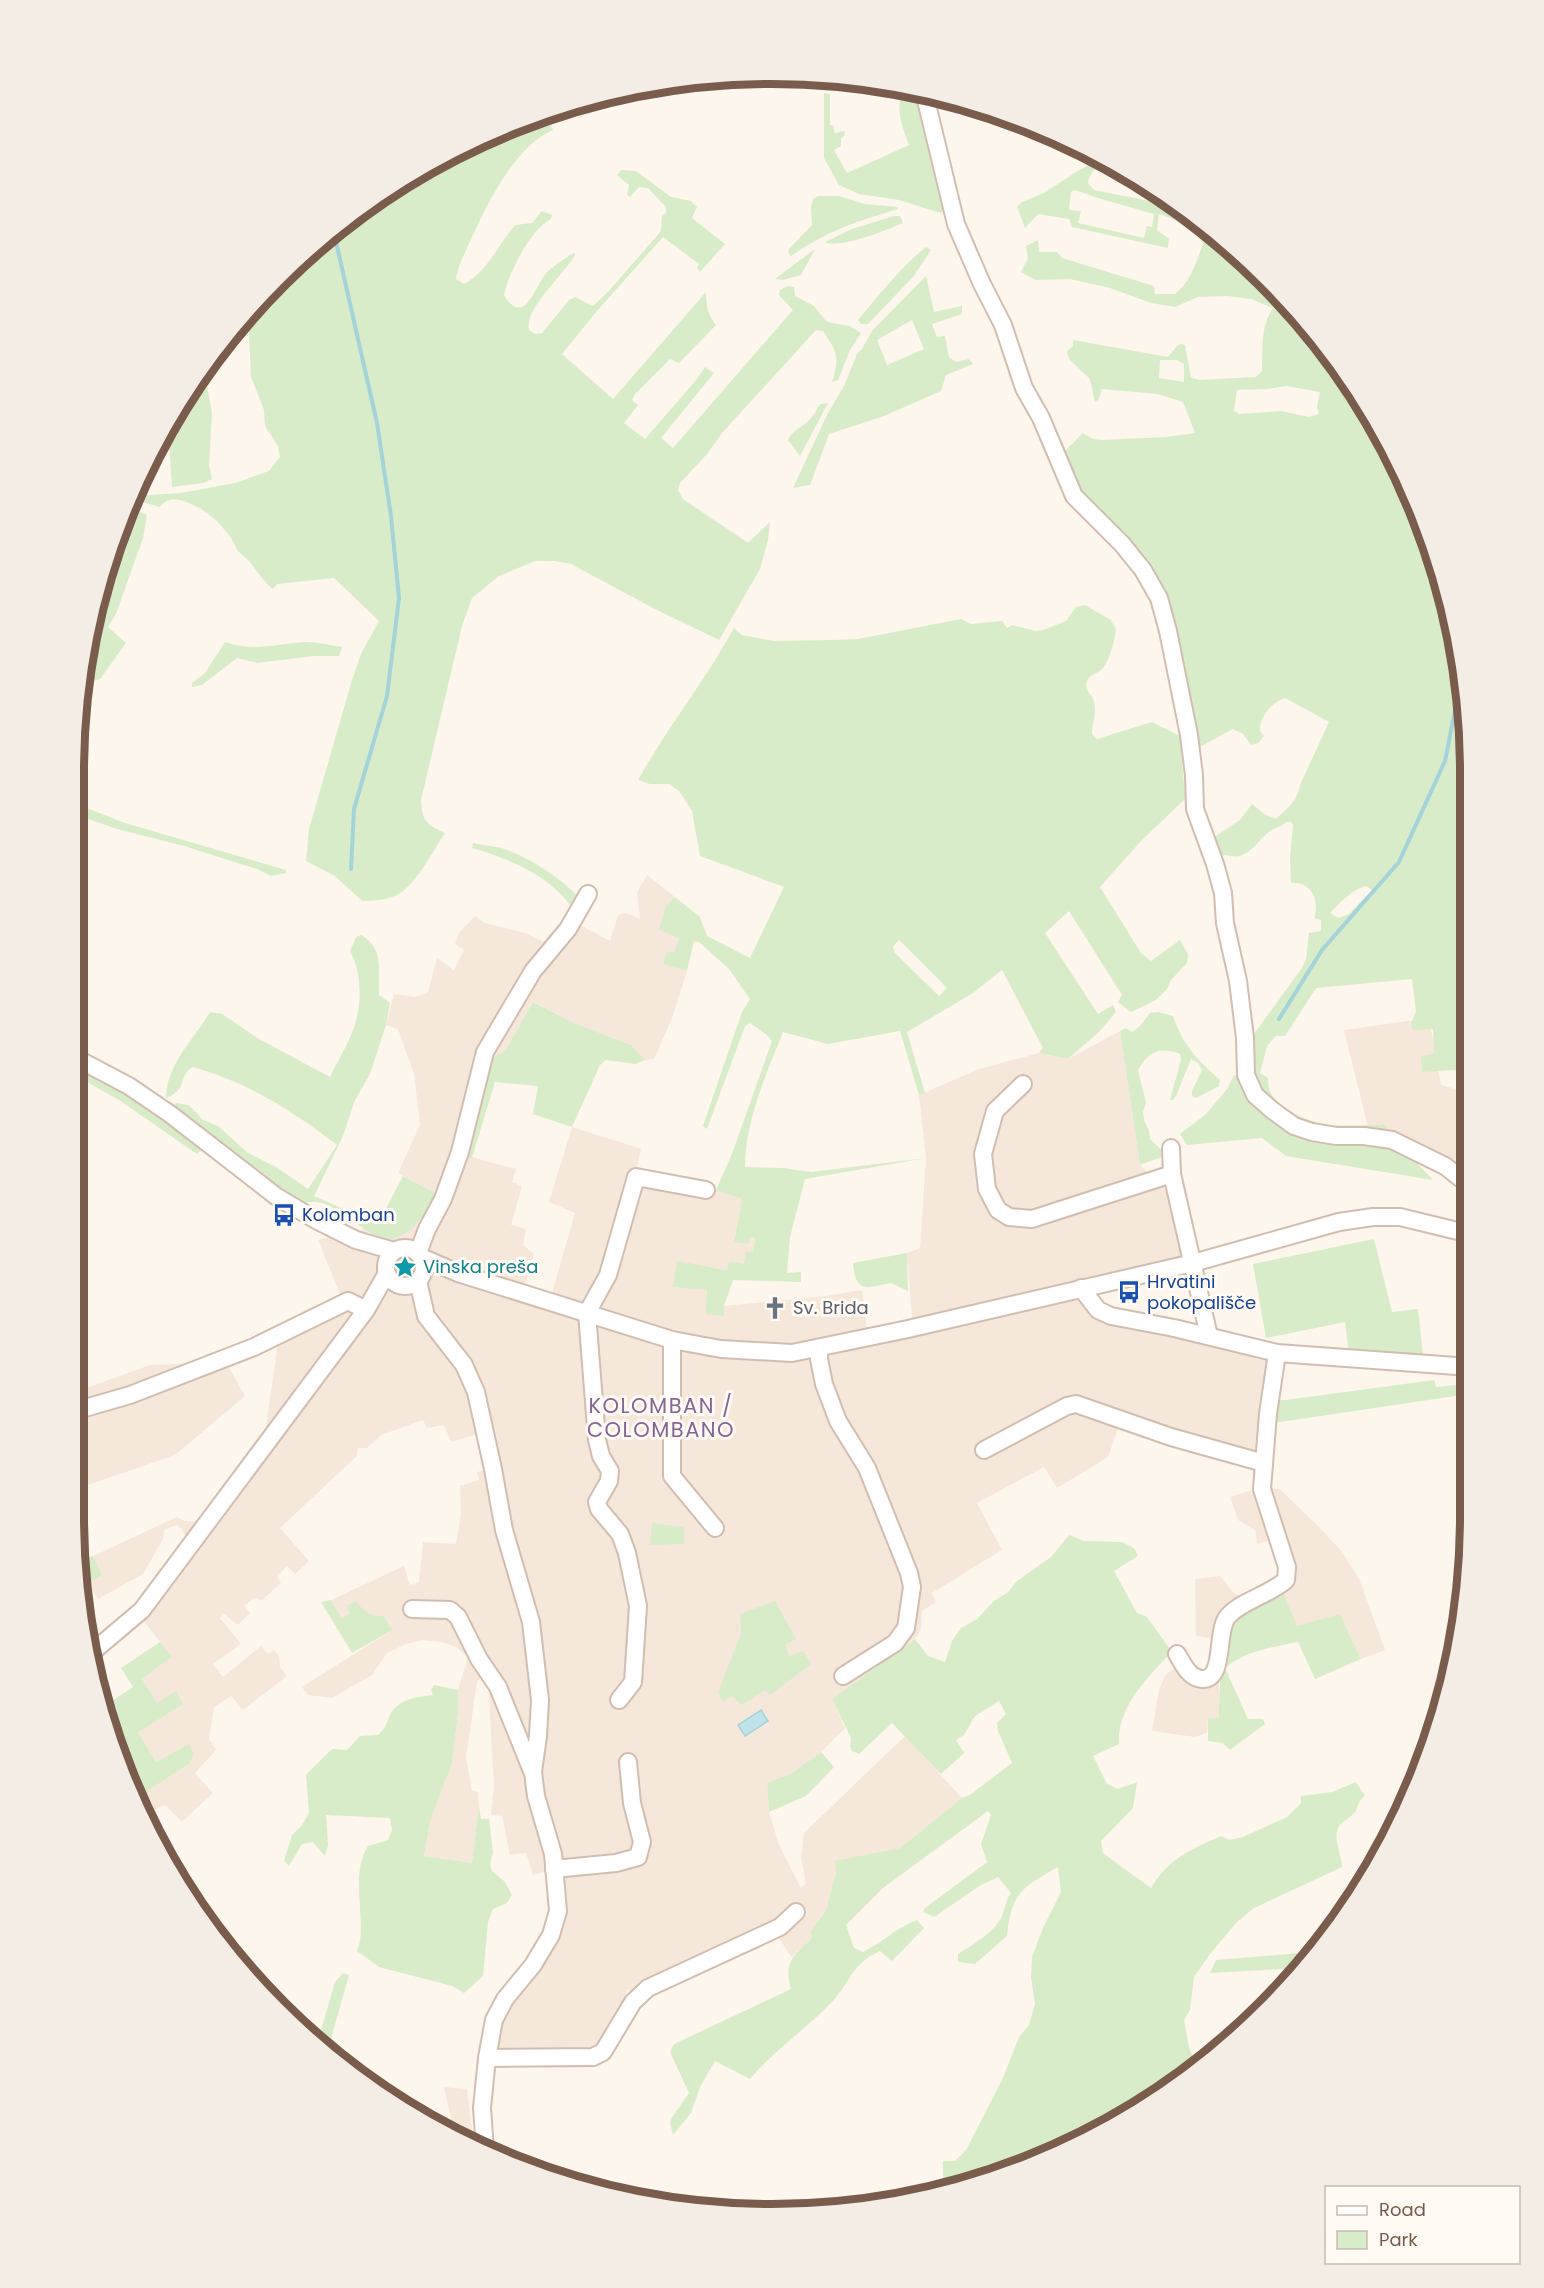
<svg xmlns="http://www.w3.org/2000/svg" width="1544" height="2288" font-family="Poppins,sans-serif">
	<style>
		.residential { fill: #f5e8da }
		.green { fill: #d8ecc9; fill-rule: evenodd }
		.water { fill: #bfe3e8; stroke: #a5d3da; stroke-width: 1.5 }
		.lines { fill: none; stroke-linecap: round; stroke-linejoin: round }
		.stream { stroke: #a5d3da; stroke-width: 4 }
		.minor-casing { stroke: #d1beb0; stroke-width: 20 }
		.minor { stroke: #fff; stroke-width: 16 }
		.labels { text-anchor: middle; stroke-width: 6; stroke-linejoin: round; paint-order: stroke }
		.transit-label { font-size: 18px; fill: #164399; stroke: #fffaf3; text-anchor: start }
		.culture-label { font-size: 18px; fill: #0d838f; stroke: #fffaf3; text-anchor: start }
		.worship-label { font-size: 18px; fill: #5b616d; stroke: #fffaf3; text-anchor: start }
		.quarter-label { font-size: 21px; letter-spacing: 1.5px; fill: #846695; stroke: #fffaf3 }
		.rim { fill: none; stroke: #7a5c4d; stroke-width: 8 }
	</style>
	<rect width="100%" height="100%" fill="#fdf6ec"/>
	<!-- residential -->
	<g class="residential">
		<path d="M647,875L675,897L666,906L679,938L674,953L663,963L687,971L672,1018L654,1059L645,1060L631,1045L574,1023L534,1002L505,1051L464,1155L516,1169L512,1182L522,1186L511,1225L526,1229L523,1245L534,1254L525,1284L552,1293L575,1213L549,1202L572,1127L641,1149L637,1168L716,1190L742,1199L734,1241L750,1237L755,1238L753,1252L744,1264L727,1270L713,1267L707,1290L705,1314L724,1306L826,1296L862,1290L867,1329L912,1318L907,1253L920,1248L926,1158L919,1095L979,1069L1039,1053L1068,1059L1120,1031L1140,1165L1173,1197L1189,1256L1095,1293L1098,1304L1111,1312L1259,1343L1278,1377L1270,1488L1280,1489L1321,1529L1343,1553L1360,1581L1385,1650L1361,1659L1340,1614L1296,1627L1283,1592L1224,1643L1219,1679V1718H1208L1207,1733L1195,1737L1152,1731L1159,1690L1165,1676L1175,1667L1191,1664L1199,1670L1209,1671L1216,1639L1196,1636L1195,1579L1220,1576L1234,1593L1246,1599L1282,1578V1566L1270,1540L1257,1544L1255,1530L1238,1520L1230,1497L1255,1489L1252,1467L1119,1425L1108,1457L1057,1488L1044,1467L977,1503L1002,1550L932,1593L936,1602L922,1611L921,1630L915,1639L832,1699L845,1728L821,1752L792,1773L767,1783L769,1812L779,1845L801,1888L806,1884L801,1858L804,1833L905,1736L962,1798L900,1848L836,1862V1872L826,1910L819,1919L812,1938L791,1957L776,1933L642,1998L626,1989L624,2022L612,2047L497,2064L493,2067L489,2110L491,2154L454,2132L444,2087L467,2089L472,2131L477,2133L480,2064L525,1968L551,1921L548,1871L533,1875L526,1853L510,1855L502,1816L491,1815L494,1786L488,1683L481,1677L477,1682L466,1758L472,1790L478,1792L479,1807L472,1863L424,1856L430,1822L452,1763L458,1715V1690L468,1657L456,1647L442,1642L422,1640L406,1644L387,1653L372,1675L332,1698L308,1695L302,1687L392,1630L384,1616H373L362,1610L342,1618L331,1600L404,1566L410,1585L419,1582L423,1542L456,1544L461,1515L460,1486L479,1480L477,1472L489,1469L480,1433L451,1442L444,1425L427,1428L423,1420L381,1435L367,1448H358L357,1456L280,1528L309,1561L295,1574L287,1566L277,1577L281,1583L262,1600L254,1598L244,1606L250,1613L238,1625L224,1614L220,1618L241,1644L213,1664L223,1677L261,1646L268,1654L274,1650L279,1656L280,1667L287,1676L243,1710L231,1696L214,1707L209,1739L216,1750L195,1773L213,1793L182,1822L165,1805L152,1811L150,1819L138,1797L189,1764V1744L156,1762L138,1732L157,1703L142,1679L172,1657L134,1609L186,1538L182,1529L177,1525L164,1530L163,1539L143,1574L98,1599L88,1583L101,1575L93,1556L177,1517L185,1521L194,1522L201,1517L264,1441L280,1328L340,1294L318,1240L364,1229L378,1238L395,1239L422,1220L437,1194L398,1173L420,1125L414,1074L398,1029L386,1025L394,994L416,997L428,992L437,958L454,970L464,950L455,944L459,933L475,916L485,923L526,933L543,942L565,917L610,941L618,915L626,913L640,919L637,892Z"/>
		<path d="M1429,1018L1441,1085L1466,1092L1470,1107V1208L1460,1184L1372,1143L1344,1030Z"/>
		<path d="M226,1362L245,1396L175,1455L79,1488L78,1391L150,1365Z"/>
	</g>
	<!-- green -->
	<g class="green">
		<path d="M909,91L917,94L944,209L941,213L899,200L859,194L839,185L824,158V93L830,94V125H833L835,133L844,131L845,135L841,138V146L834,150L847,173L909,145C904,131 890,97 909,91Z"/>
		<path d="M546,114L553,130C512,148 485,209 467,248C462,259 458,266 456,279L464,284C488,271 497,246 515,225L532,223L542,211L552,215L551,219C530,230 509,272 504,295C523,326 533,292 544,276C548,270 567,256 574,253L575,255C565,274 524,308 529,330L535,334L542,333L569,300L575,297L593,306L608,292L661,231L662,216L666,213V207L648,188L639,187L630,197L627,195L629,185L617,175L621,170L636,171L671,197L691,201L697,207L692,218L725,244L700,272L697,268L699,264L663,237L596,312L562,354L613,399L706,292C706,305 708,315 716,325L679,363L670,359L635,394L632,400L638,405L624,423L645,439L697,379L705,367L714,373L661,438L673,448L793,310L779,295L780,290L787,286L794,287L795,296L814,306L826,321L832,323L850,326L861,333L850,350L838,380L832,382C840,357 837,352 823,331L816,330L722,433L707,454L680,483L678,490L683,499L748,543L770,522L768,540L760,569L719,640L655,609L571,564L555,561H535L499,576L472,598L462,626L421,800C422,821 426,824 445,833C433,851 415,887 395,896C385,900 373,901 362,901L335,876L306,861L309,829L352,680L361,654L379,621L334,578L277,584L273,589C261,579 258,571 248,560C245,557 241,554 238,551C235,547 234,542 231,538C218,520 202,506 180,500C172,498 165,500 160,507L139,501L134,496L181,493L235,483L269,471L280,457L278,446L265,426L264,410L251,377L248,313L278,278L384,191L504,127Z"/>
		<path d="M1100,159L1111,165C1099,165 1090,170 1088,183L1094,190L1179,207L1266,278L1350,380L1347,391L1369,414L1417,504L1457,635L1470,772V1073L1453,1070L1422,1072L1421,1056L1434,1054L1433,1029L1413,1030L1411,1024L1416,1011L1412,979L1316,988L1285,1036H1276L1267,1046L1260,1073L1268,1078C1268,1092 1272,1097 1282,1105C1315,1131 1347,1125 1386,1125L1387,1134L1306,1126L1262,1093L1252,1074L1251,1038L1302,968L1306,959L1309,933L1321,931V920L1314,918C1320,902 1312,881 1291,883L1290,858L1293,825L1291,822H1286C1280,828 1276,827 1270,831C1259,839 1254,851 1240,856C1233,858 1226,853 1217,856L1210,840L1240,820L1252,804L1264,814L1276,819C1287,809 1298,800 1300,785L1329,722L1285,698C1272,702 1259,717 1260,731L1264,736L1258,743L1251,745L1243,734L1233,729L1194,750L1171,616L1079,497L1062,458L1065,451L1083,433L1093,439L1102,440L1166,437L1195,433L1183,402L1158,394L1102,389L1098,401L1095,402L1090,379L1069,359L1067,351L1073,346V340L1168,357L1177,346L1181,344L1185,345L1191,377L1199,380L1256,377L1262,371C1263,348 1260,328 1273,308L1251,299L1228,296L1198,297L1175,307L1151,303L1110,288L1070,279L1035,280L1021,272L1028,258L1026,246L1038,240L1039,252H1057L1062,258L1154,286L1155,294H1175C1191,281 1197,261 1203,243C1192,229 1176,219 1159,214L1157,230L1169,239L1168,248L1072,227L1069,219L1038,214L1025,228L1017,207L1022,202L1044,193L1076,172ZM1075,190L1101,199L1154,214L1152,227L1147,226L1144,238L1078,223L1081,211L1069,210L1071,192ZM1160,360H1177L1184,364V382L1159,378ZM1286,386L1320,392L1317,406L1319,414L1309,417L1281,411L1239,414L1234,411L1237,390L1267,389ZM1366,886L1372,890L1349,914L1338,918L1330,913C1341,902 1351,890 1366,886Z"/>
		<path d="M818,196H839L864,204L898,207V209C857,221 827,231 791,256L788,252L789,249L812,225L811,207L813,199Z"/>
		<path d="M894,216H900L903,223C887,230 840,249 825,242L852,229Z"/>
		<path d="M926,247L931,250L913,277L868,324H861L858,320C880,294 900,268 926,247Z"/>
		<path d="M815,249L801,275L783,280L775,279Z"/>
		<path d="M926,276L934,312L962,306V314L932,324L937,337L945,336L949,357L956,362L969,359L973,364L946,375L941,391L884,416L829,434L810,485L793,488L827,415L845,384L857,354L862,349L872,331ZM912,320L924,349L887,365L877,340Z"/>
		<path d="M204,369L212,413L209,465L212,479L203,483L172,487L168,427Z"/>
		<path d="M828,403L800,456L788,440C794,428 804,427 811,418C815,414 817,408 820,404Z"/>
		<path d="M130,508L147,515L143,538L116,614L108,627L126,643L100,679L90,682L81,692L87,636Z"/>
		<path d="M1085,605L1111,620L1116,630C1114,642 1110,660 1102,669C1097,674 1090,674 1087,681C1084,690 1092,694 1094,702C1097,714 1092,723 1092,734L1097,739L1152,722L1180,736L1185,799L1141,841L1100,887L1141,953L1151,961L1180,940L1188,954L1187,963L1171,980L1167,989L1156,1000L1131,1012L1118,1002L1122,995L1069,911L1045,933L1098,1014L1113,1005L1116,1012L1099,1032L1068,1059L1039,1053L1043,1048L1002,970L973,993L907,1032L925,1093L919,1095L900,1031L828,1044L783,1032C766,1075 745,1121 745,1167L783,1168L811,1172L926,1158L805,1179L790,1237L787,1273L801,1272V1282L733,1280L724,1306V1316L705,1314L707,1290L673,1287L677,1261L727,1270L729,1261L744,1264L746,1252H753L755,1238L750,1237L748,1244L734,1242L742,1199L716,1190L732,1154L772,1041L767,1035L750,1023L745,1026L707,1129L703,1126L742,1012L750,999L729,969L699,942L694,941L687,971L663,964L667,952H674L679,938L659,930L666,906L675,897L700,917L707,936L750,958L784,887L700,856L692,811L679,791L669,784H650L638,780C667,728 705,681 734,628L742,635L773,641L833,640L858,639L961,619L971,624L1002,621L1007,628L1012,625L1036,631L1043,630L1066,621L1076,607ZM899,940L947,988L939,996L895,953L893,947Z"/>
		<path d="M225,642C252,652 277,644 305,642C317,642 330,645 342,647L339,656H314L257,663L237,658L202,685L192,687V683L205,673Z"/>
		<path d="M74,803L125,823L286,870V873L271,876L257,869L184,846L117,829L74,814Z"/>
		<path d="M473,843C485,846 499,846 510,851C537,862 561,879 581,899L574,910C551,876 510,859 472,848Z"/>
		<path d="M361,935C385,949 378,971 379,995L390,1003L386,1025L370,1074L355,1100L343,1136L314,1196L378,1224L403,1176L437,1194C425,1215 414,1233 388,1241C365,1235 339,1205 317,1202C311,1201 304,1203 298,1203L174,1106L176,1103L189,1105L203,1120L218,1126L248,1153L276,1167L308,1189L337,1145C293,1111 247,1082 193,1067C178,1075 188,1090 166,1098C167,1063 193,1041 210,1012L222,1014L259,1039L330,1077C338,1060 351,1040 356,1021C362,998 361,971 350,951L356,937Z"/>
		<path d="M533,1002L574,1023L631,1045L645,1060L635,1064L606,1060L600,1065L572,1127L533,1114L538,1086L495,1082L472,1158L464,1155L490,1059L505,1051Z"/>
		<path d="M1158,1012L1173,1016C1184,1047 1196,1058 1220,1080L1219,1086L1196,1098L1192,1096V1091L1202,1070L1198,1063L1191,1059L1176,1096L1173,1100H1170L1181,1060L1180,1054C1160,1046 1148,1052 1138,1070L1146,1103L1143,1112L1144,1120L1149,1131L1150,1139L1167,1155L1140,1165L1120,1031L1126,1028L1132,1032L1140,1026L1150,1013Z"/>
		<path d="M76,1066L123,1090L201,1150L197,1154L119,1100L76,1076Z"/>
		<path d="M1234,1075L1241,1076L1284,1125L1376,1142L1406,1152L1433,1180L1286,1156L1262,1138L1187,1145L1180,1134L1206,1114L1227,1089Z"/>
		<path d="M1374,1239L1392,1312L1418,1309L1423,1355L1349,1354L1345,1322L1266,1338L1253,1264Z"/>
		<path d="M907,1253L908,1291L891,1283C868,1287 856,1296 853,1263Z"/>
		<path d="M1434,1380L1436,1387L1466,1384L1469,1394L1273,1423L1274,1400H1286Z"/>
		<path d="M652,1523L684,1527V1544L650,1545Z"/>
		<path d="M1069,1535L1084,1541L1122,1542L1134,1548L1138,1556L1114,1571L1137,1613L1147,1617L1172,1652C1149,1675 1116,1708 1119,1744L1093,1756L1107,1784L1118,1789L1137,1782L1133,1808L1101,1841L1103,1853L1151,1888C1169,1858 1190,1850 1221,1836L1230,1840L1243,1837L1287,1817L1301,1803V1796L1332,1792L1356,1782L1365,1796C1358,1801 1359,1805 1355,1812C1351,1817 1344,1820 1340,1825C1331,1836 1342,1854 1342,1867L1254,1908L1237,1922L1210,1954L1194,1977L1190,2010L1184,2020L1189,2047L1192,2055L1198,2062L1121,2121L1039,2161L943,2191V2161H955L966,2150L1003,2078L1019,2037L1029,2025L1035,2004L1031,1977L1032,1957L1043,1928L1061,1892L1058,1867C1022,1888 1012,1891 1007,1936L975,1964L958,1962V1954C972,1945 990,1935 1000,1920C1005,1913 1004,1902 1011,1893L998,1877L981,1885L934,1917L923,1912L925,1908L987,1862L981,1844L991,1815L988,1811L883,1888L846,1925L854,1948L863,1952C882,1943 897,1927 917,1920L924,1928L892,1961L880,1951C851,1964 851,1982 831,2003C805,2030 774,2050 750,2079L715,2061L700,2087L691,2113L673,2135L670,2123L671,2119L689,2093L670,2052L674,2044L791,1989C783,1962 794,1955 812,1938L811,1931L826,1910L836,1872L835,1861L900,1848L962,1798L971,1794L1012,1763L998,1731L997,1723L1006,1714L999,1701L975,1716L964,1735L956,1740L964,1753L941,1774L892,1723L859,1754L852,1751L850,1746L851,1738L832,1699L915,1639L928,1656L945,1662L953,1639L961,1628L977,1619L994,1601L1008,1592L1017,1581L1051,1557Z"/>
		<path d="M93,1556L102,1575L88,1583L79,1586V1559Z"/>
		<path d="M1283,1592L1297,1626L1340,1614L1361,1659L1315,1679L1298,1642C1273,1647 1245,1651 1225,1668L1248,1719H1263L1265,1724L1230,1750L1223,1743L1208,1741V1718H1219C1219,1684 1221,1653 1231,1620Z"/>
		<path d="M331,1600L342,1618L350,1614L347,1606L356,1601C364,1612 371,1617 384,1616L392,1630L352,1653L321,1602Z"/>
		<path d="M775,1601L796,1639L785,1645L789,1656L803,1651L811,1664L770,1695L765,1690L741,1705L732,1696L723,1702L718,1693L741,1633L740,1614Z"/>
		<path d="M160,1642L172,1657L142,1679L157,1703L176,1691L183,1704L138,1732L156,1762L189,1744L194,1754L189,1764L138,1797L110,1740L103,1707L133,1687L121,1668Z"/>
		<path d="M434,1685L458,1690V1715L452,1763L430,1822L424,1856L472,1863L479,1807L481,1819H489L493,1853L490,1864L492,1871L505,1882L512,1895L507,1903L493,1909L488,1922L483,1976L464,1993L452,1986L379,1967L357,1951C369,1924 348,1878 368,1846L388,1840L392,1830L390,1818L326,1815L328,1845L325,1856L313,1842L302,1844L289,1866L284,1861L292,1835L302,1825L309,1813L306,1775L332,1749L347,1750L360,1736L378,1735C389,1725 387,1718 393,1710C403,1698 419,1697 433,1695L431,1690Z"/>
		<path d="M821,1752L834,1767L806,1796L769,1812L767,1783L792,1773Z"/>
		<path d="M1313,1952L1301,1968L1210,1973L1216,1960Z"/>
		<path d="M343,1973L349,1975L327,2053L317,2044L335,1982Z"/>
	</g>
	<!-- water -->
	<path class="water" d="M761,1710L768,1721L745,1736L738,1725Z"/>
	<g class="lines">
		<!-- stream -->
		<g class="stream">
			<path d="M334,233L377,423L391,516L399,598L387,696L354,809L351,869"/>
			<path d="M1279,1019L1322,950L1399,862L1445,761L1461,680"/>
		</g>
		<!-- minor casing -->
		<g class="minor-casing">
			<g id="minor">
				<path d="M924,92L956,224L982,284L1003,325L1024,388L1041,418L1074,496L1122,544L1143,570L1159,598L1168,631L1189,735L1194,775L1195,809L1215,864L1223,893L1225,923L1238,981L1245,1038L1246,1075L1255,1095L1272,1110L1294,1126L1312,1132L1336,1136H1364L1392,1140L1445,1166L1470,1186"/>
				<path d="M76,1058L129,1086L170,1114L277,1197L316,1220L356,1240L394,1251"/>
				<path d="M1023,1084L995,1111L983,1154L987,1189L998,1210L1009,1217L1032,1219L1172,1174"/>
				<path d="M1171,1148L1172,1174L1209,1336"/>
				<circle cx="405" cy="1267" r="19"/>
				<path d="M418,1253L427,1229L443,1199L460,1152L485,1052L533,971L568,929L588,894"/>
				<path d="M421,1257L458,1273L672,1340L721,1349L792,1353L908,1329L1193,1263L1339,1222L1373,1217H1400L1470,1234"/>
				<path d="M418,1281L426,1316L464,1365L476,1392L493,1469L504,1530L531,1622L540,1700L538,1736L533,1772L536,1796L553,1854L558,1911L551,1935L533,1965L505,1999L494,2020L487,2058L482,2108L485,2150"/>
				<path d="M1081,1288L1098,1310L1111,1316L1174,1328L1277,1353L1470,1367"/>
				<path d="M672,1340V1476L715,1528"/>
				<path d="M819,1349V1359L824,1384L838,1421L867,1468L909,1573L912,1587L906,1628L895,1643L843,1676"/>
				<path d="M78,1410L130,1395L254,1347L348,1301L366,1310"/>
				<path d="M984,1450L1067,1406L1076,1404L1171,1437L1264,1463"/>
				<path d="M412,1609L450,1610L458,1617L479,1659L498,1687L532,1771"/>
				<path d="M90,1654L142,1610L366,1310L387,1273"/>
				<path d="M1177,1654C1183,1664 1189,1678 1202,1679C1226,1680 1215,1631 1228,1616C1243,1600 1269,1595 1286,1580L1287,1567L1262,1489L1268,1414L1277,1353"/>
				<path d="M619,1700L633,1682L638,1606L627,1553L620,1534L599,1509L597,1502L609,1481L610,1471L601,1456L597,1440L587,1313L608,1275L636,1177L706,1190"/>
				<path d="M554,1869L616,1863L638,1857L642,1842L632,1803L628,1762"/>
				<path d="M487,2058L593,2057L603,2052L633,2002L648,1988L780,1927L796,1912"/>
			</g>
		</g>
		<!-- minor -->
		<use href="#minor" class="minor"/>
	</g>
	<!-- icons -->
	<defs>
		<g id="bus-bare" transform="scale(1.8)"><path d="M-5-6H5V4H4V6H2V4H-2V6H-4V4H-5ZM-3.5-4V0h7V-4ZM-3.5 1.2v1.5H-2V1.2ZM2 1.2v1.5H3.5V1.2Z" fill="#1a4fb4" stroke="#fffaf3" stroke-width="2.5" paint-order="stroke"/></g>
		<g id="sight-bare" transform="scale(1.8)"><path d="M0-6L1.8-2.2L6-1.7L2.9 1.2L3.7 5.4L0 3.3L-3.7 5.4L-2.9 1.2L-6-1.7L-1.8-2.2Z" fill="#0f9aa8" stroke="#fffaf3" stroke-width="2.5" paint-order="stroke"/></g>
		<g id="church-bare" transform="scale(1.8)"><path d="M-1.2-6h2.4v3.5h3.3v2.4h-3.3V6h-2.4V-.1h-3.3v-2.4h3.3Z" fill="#6b7280" stroke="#fffaf3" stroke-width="2.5" paint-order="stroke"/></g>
	</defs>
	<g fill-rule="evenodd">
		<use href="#bus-bare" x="284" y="1215"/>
		<use href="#sight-bare" x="405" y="1267"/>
		<use href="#bus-bare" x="1129" y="1292"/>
		<use href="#church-bare" x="775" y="1308"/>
	</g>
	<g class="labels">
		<!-- transit labels -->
		<g class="transit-label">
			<text x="302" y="1221">Kolomban</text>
			<text x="1147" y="1288">Hrvatini<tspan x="1147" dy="21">pokopališče</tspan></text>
		</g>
		<!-- culture labels -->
		<g class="culture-label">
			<text x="423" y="1273">Vinska preša</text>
		</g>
		<!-- worship labels -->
		<g class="worship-label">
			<text x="793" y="1314">Sv. Brida</text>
		</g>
		<!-- quarter labels -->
		<g class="quarter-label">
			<text x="661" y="1413">KOLOMBAN /<tspan x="661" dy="24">COLOMBANO</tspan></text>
		</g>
	</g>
	<!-- crop -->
	<path d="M0 0H1544V2288H0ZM772 84H772A688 688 0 0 1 1460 772V1516A688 688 0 0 1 772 2204H772A688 688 0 0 1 84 1516V772A688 688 0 0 1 772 84Z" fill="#f4ede6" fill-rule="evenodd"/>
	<path class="rim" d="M772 84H772A688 688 0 0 1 1460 772V1516A688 688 0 0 1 772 2204H772A688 688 0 0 1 84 1516V772A688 688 0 0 1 772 84Z"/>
	<!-- legend -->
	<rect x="1325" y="2186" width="195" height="78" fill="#fffaf3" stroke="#cabbb1" stroke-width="1.5"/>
	<rect x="1337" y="2206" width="30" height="9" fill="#ffffff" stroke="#cabbb1" stroke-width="1.5"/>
	<text x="1379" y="2216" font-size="18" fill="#7a5c4d">Road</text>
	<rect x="1337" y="2231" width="30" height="18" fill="#d8ecc9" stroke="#cabbb1" stroke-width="1.5"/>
	<text x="1379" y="2246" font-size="18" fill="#7a5c4d">Park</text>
</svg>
